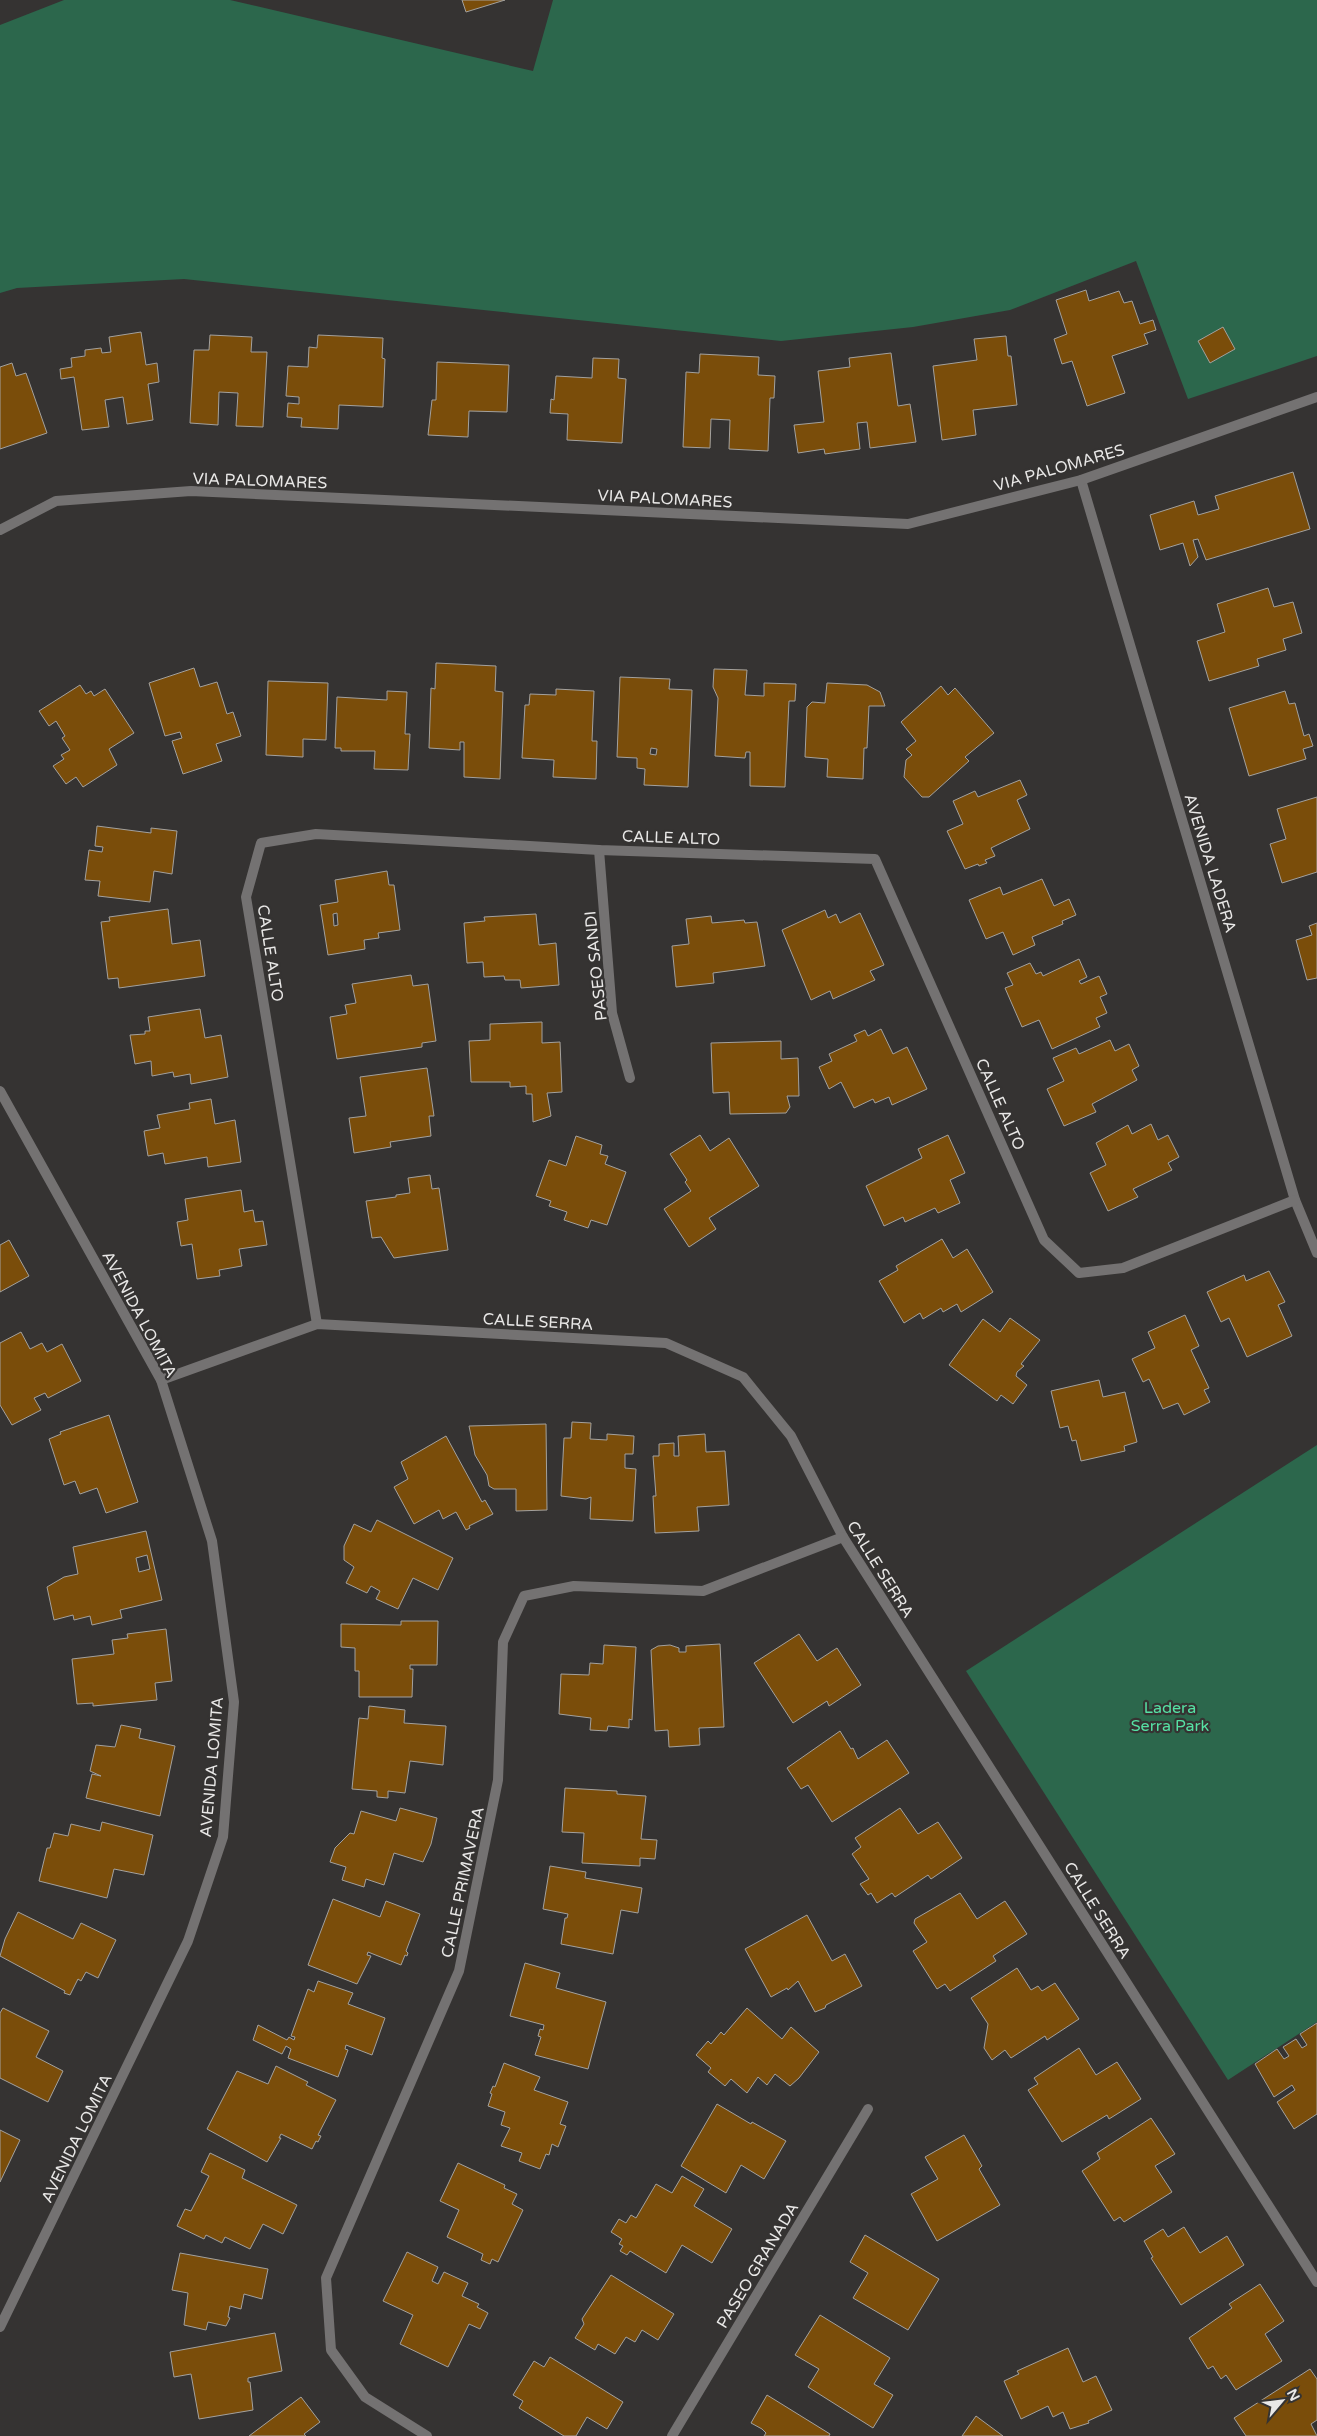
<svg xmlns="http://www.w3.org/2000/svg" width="1317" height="2436" font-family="'Varela Round',sans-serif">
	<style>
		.green { fill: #2c674c }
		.building { fill: #7a4d0a; stroke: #a3a19e; fill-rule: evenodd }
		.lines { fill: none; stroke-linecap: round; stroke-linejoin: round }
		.street { stroke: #747272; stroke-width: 10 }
		.labels { text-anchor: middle; stroke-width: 4.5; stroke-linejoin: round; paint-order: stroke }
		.street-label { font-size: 16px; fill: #e9e8e7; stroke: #353332 }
		.park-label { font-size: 16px; fill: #56e1a4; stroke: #353332 }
	</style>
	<rect width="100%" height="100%" fill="#353332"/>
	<!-- green -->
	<g class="green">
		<path d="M64,0H230L533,71L553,0H1317V356L1188,399L1136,261L1010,310L913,327L781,341L184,279L17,288L0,293V25Z"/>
		<path d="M1317,1445V2022L1228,2080L966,1671Z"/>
	</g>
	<!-- building -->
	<g class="building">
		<path d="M462,0H505L466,12Z"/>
		<path d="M1086,290L1089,301L1119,291L1124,303L1132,301L1140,324L1153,320L1156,330L1144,334L1148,344L1112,356L1125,393L1087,406L1072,361L1062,364L1054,339L1067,334L1056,300Z"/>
		<path d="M1223,327L1235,349L1210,363L1198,341Z"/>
		<path d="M141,332L146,365L157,363L159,382L148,384L153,420L127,424L123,397L105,400L109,427L82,430L74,377L61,379L60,369L72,367L71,358L85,356V350L101,348L102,353L111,352L109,337Z"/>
		<path d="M210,335L252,337L251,352H267L263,427L236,426L238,393L219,392L218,425L190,423L194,350H209Z"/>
		<path d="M318,335L383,338L382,358L385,359L383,407L339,405L338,429L301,427L302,418L287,417L288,403L299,404V397L286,396L288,366L308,367L309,347L317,348Z"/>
		<path d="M1006,336L1008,356H1011L1017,405L973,410L976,435L942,440L933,366L977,360L974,339Z"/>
		<path d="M891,353L898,406L910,404L916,442L870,448L867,422L857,423L860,449L825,454L824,449L798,453L794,425L824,422L818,371L850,367L849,358Z"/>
		<path d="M700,354L759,357L758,375L775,376L774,398H770L768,451L729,449L730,420L711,419L710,448L683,447L686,372L699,373Z"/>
		<path d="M593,358L619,359L618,378L626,379L622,443L567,440L568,414L550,413L551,399L554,400L556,376L592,378Z"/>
		<path d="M437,362L509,365L507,412L469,411L468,437L428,435L432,400H436Z"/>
		<path d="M12,363L16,376L26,373L47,433L0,449V367Z"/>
		<path d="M1293,472L1310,529L1206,560L1198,539L1193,540L1198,557L1190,566L1183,543L1160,550L1150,515L1194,501L1198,515L1219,509L1215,496Z"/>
		<path d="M1268,588L1274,607L1293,602L1302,633L1283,639L1286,650L1257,659L1259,666L1209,681L1197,641L1225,632L1217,604Z"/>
		<path d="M436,663L496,666L495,691L503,692L500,779L464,777V742H460V750L429,748L431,688L435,689Z"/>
		<path d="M194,668L200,687L217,682L227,714L233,712L241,736L216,744L222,761L183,774L172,741L182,738L180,732L165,736L149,683Z"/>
		<path d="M714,669L747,670L745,695L764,696V683L796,684L795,701H789L785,787L750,786V752H746L745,758L715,756L718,698L713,687Z"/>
		<path d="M620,677L670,679L669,689L692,690L688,787L644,785L645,769L637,768V758L617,757ZM651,748L657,749L656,755L650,754Z"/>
		<path d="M268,681L328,683L326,740L303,739V757L266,755Z"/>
		<path d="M827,683L867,685L880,692L885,706H869L867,748H864L863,779L827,777L828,759L805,757L807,707L812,702L825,703Z"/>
		<path d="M80,685L86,694L91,691L94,696L105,689L134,733L109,749L117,765L83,787L76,777L66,784L53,766L64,759L61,755L70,750L62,738L65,736L56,721L49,726L39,711Z"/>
		<path d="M941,686L948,695L955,688L994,733L965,757L969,761L929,797H922L904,777L906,760L912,755L906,749L916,741L901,722Z"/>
		<path d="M556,689L594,691L592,741H597L596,779L553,777L554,760L522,758L525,705H529L530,694L556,695Z"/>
		<path d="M387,691L407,692L405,734H410L408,770L374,769L375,751H341V748H335L337,697L387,700Z"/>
		<path d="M1285,691L1289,704L1295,703L1304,736L1309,734L1313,746L1303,749L1306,759L1249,776L1229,708Z"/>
		<path d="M1020,780L1027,795L1017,800L1030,829L991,848L995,856L985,860L987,863L979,866L978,864L965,869L947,831L963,824L953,801L975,791L978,797Z"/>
		<path d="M1317,797V872L1282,883L1270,844L1286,839L1277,809Z"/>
		<path d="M97,826L151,833V828L177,831L172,874L154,871L150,902L98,896L100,881L85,880L89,850L102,852L103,847L95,846Z"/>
		<path d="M387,871L389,885H394L400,930L378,933L379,938L364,940L365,949L328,955L320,905L338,902L335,880ZM337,913L338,925L334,926L333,914Z"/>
		<path d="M1042,879L1054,906L1069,899L1076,915L1062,921L1063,924L1032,937L1035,945L1013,955L1003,932L986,939L969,900L1000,887L1003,895Z"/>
		<path d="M168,909L172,944L200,940L205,976L119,988L118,978L108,979L101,922L110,921L109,917Z"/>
		<path d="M825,910L828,918L836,914L840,923L860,913L884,965L870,971L875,980L833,999L830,991L811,1000L782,930Z"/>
		<path d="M536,914L539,945L556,943L559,985L521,988L520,980H505L504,976L484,977L483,962L467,963L464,923L485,921L484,917Z"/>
		<path d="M711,916L712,923L744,920L745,923L757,922L765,966L713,973L714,983L676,987L672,946L689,944L686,919Z"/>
		<path d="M1317,923V978L1307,980L1296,940L1312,935L1309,926Z"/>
		<path d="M1079,959L1087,977L1079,981L1081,984L1099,976L1107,994L1100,997L1107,1013L1096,1018L1100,1027L1052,1049L1039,1020L1022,1027L1005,988L1013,985L1007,973L1030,963L1036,974L1041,972L1043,976Z"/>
		<path d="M411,975L413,986L428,984L436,1041L422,1043V1047L337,1059L330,1017L347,1014L345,1005L356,1003L352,984Z"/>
		<path d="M200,1009L205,1038L221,1035L228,1077L191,1084L190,1074L174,1077L173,1072L152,1076L151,1061L135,1064L130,1035L145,1034V1031H150L148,1017Z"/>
		<path d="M542,1022V1043L560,1042L562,1092L547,1093L551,1116L533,1122L532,1094H526V1086L510,1087V1082H471L469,1041L490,1040V1024Z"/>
		<path d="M881,1029L893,1054L907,1047L927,1089L892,1105L889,1097L875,1103L873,1099L854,1108L841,1082L829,1089L819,1067L832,1061L829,1054L857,1041L854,1035L865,1030L868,1036Z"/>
		<path d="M1110,1040L1115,1051L1129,1044L1139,1066L1132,1070L1137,1080L1092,1104L1096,1112L1064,1126L1047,1089L1064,1081L1053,1058L1076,1048L1079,1054Z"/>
		<path d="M781,1041V1059L798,1058L799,1096H787L790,1107L786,1113L730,1114L729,1092L713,1093L711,1043Z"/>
		<path d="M427,1068L434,1116H429L431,1136L390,1142L391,1147L354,1153L349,1118L366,1116L360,1077Z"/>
		<path d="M211,1099L215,1124L235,1120L241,1162L208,1167L207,1157L165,1164L163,1153L148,1156L144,1131L160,1128L157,1115L190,1109L189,1103Z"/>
		<path d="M1151,1124L1158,1140L1168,1135L1179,1157L1168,1163L1172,1170L1133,1189L1138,1197L1108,1211L1090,1173L1106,1165L1096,1143L1128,1125L1132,1134Z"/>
		<path d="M700,1135L710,1151L729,1138L759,1186L709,1218L716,1229L689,1247L664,1209L691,1191L685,1182L687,1180L670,1154Z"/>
		<path d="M948,1135L965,1173L950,1180L960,1203L938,1213L935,1208L905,1222L903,1217L884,1226L866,1186L922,1158L918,1149Z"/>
		<path d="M576,1136L602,1145L600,1154L608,1156L605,1164L626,1172L607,1225L591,1220L588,1228L564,1220L567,1212L549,1206L551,1201L536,1196L549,1160L566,1166Z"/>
		<path d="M430,1175L432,1189L439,1188L448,1250L394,1258L381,1237L372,1238L366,1201L396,1197V1195L410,1193L408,1178Z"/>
		<path d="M241,1190L244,1212L253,1210L255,1222L263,1221L267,1245L239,1249L242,1266L219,1270L220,1276L197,1279L192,1244L181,1246L177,1222L188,1220L185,1199Z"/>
		<path d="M942,1239L953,1258L967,1249L993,1292L961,1312L957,1304L943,1312L941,1308L923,1319L920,1313L904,1323L879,1281L898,1270L896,1266Z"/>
		<path d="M9,1240L29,1276L0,1292V1245Z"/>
		<path d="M1269,1271L1285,1302L1278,1305L1292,1336L1247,1357L1229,1318L1221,1322L1207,1292L1244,1275L1246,1281Z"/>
		<path d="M1185,1315L1199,1346L1191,1350L1209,1388L1204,1390L1210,1402L1184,1415L1178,1403L1163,1409L1149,1379L1143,1382L1132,1359L1155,1348L1148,1332Z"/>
		<path d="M1010,1318L1040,1340L1021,1364L1024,1366L1017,1372L1016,1376L1027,1385L1013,1404L1001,1395L997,1401L949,1365L983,1319L1000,1332Z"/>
		<path d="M21,1332L30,1349L42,1343L47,1352L62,1344L81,1381L48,1398L45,1393L34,1398L41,1410L12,1425L0,1405V1343Z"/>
		<path d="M1099,1380L1103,1397L1125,1392L1137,1442L1124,1446L1125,1451L1081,1461L1076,1440L1072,1441L1068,1426L1060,1428L1051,1391Z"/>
		<path d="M109,1415L138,1502L106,1513L97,1488L80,1494L75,1481L64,1485L49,1439L61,1434L60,1432Z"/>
		<path d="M572,1422L591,1423L590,1439L607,1440V1434L634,1436L633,1454H625V1468L636,1469L633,1521L590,1519L591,1497L586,1499L561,1496L564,1438H571Z"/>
		<path d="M546,1424L547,1510L516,1511V1489H494L489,1486L487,1475L475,1455L469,1426Z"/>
		<path d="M705,1434L706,1452L725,1451L729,1505L697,1507L699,1531L655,1533L653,1496H656L653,1456H659V1444L674,1443V1456H679L678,1436Z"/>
		<path d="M446,1436L482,1502L485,1500L493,1514L469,1526L470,1528L466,1530L456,1512L443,1519L439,1510L414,1524L394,1487L408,1479L401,1462Z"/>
		<path d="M377,1520L453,1558L438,1590L413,1578L398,1609L376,1599L380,1591L371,1586L367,1593L346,1583L354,1567L344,1560V1546L354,1524L371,1532Z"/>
		<path d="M146,1531L162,1600L120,1610L122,1618L92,1625L90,1616L74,1620L73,1615L54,1620L47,1587L64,1577L78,1574L73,1547ZM147,1555L150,1569L139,1572L136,1558Z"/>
		<path d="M401,1621H438L437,1665H410V1669H413L412,1697H359V1671H355V1648L341,1647V1624L401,1625Z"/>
		<path d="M166,1629L172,1681L155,1683L157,1700L93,1706V1703L77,1704L72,1659L114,1654L112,1640L128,1638L127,1634Z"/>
		<path d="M799,1634L817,1661L837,1648L861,1685L829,1706L827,1701L793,1723L754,1663Z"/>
		<path d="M720,1644L724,1727L699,1728L700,1745L669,1747L668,1730L655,1731L651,1650L658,1646L670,1645L679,1648V1652H686V1646Z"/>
		<path d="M604,1645L636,1647L632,1720L629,1719V1728L608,1726L607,1731L590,1730L591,1718L559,1714L561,1674L589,1675L590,1663L603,1664Z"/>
		<path d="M369,1706L405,1710L404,1723L446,1726L443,1765L410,1761L405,1793L388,1791V1798L377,1797V1791L352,1789L359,1718L368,1719Z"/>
		<path d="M121,1725L141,1729L139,1738L175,1746L160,1816L86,1798L92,1774L101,1776L90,1771L96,1745L115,1747Z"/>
		<path d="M840,1731L851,1749L853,1748L858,1759L887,1740L909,1773L832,1822L808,1785L801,1789L787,1768Z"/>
		<path d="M565,1788L617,1791V1794L646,1796L641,1839L657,1840L655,1859L640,1858V1866L582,1863L584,1833L562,1832Z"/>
		<path d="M400,1808L437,1818L431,1844L423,1862L394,1853L384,1885L366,1879L364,1887L342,1880L346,1867L330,1862L335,1848L350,1833L354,1834L361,1811L396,1821Z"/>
		<path d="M900,1808L918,1834L938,1822L962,1858L931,1879L928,1875L895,1897L892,1893L877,1903L871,1893L868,1895L860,1884L869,1879L852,1854L861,1847L855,1838Z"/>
		<path d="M102,1822L153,1835L144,1875L114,1869L107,1898L39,1881L47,1848H50L54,1833L68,1836L71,1824L100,1831Z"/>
		<path d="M550,1866L586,1872L585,1878L642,1888L638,1913L621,1910L613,1954L561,1944L565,1918H567L568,1914L543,1909Z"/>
		<path d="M960,1893L977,1919L1005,1901L1027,1934L993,1956L996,1961L950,1991L945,1984L937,1989L913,1951L927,1942L914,1923L915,1919Z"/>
		<path d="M333,1899L380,1917L386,1901L420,1914L406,1951L408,1953L407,1956L405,1955L401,1965L368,1952L367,1955L371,1956L357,1984L308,1965Z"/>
		<path d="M18,1912L73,1939L81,1923L116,1940L98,1978L86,1972L81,1981L78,1979L70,1995L64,1993L65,1991L0,1956L5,1939Z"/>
		<path d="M807,1915L832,1961L845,1954L862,1986L826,2005L825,2008L815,2012L798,1981L788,1990L787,1988L771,1997L745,1949Z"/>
		<path d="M525,1963L560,1973L556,1988L606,2002L588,2069L535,2055L541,2037L538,2036L540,2029L543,2030L544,2025L510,2016Z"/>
		<path d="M1017,1968L1031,1990L1038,1986L1042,1991L1055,1983L1079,2019L1047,2040L1045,2036L1011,2058L1005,2050L992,2060L984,2048L988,2024L971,1998Z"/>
		<path d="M318,1981L353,1993L348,2004L385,2018L372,2055L346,2045L345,2049L348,2050L338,2077L288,2058L291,2049L286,2046L282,2054L253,2040L258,2025L287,2040L289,2037L294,2040L295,2037L291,2036L308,1989L314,1992Z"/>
		<path d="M3,2008L49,2031L36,2057L63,2071L48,2102L0,2078V2013Z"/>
		<path d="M747,2008L782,2039L791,2027L819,2052L799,2078L790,2086L775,2074L767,2085L758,2077L747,2093L731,2079L725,2086L708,2072L711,2068L696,2055L708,2041L711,2044L721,2032L724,2035Z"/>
		<path d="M1317,2023V2114L1294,2129L1277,2102L1295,2090L1292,2085L1274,2097L1255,2064L1277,2049L1284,2059L1289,2056L1283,2047L1296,2039L1302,2048L1307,2045L1300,2034Z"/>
		<path d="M1079,2048L1096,2075L1117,2062L1141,2099L1109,2119L1107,2115L1062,2142L1028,2090L1038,2084L1034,2078Z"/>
		<path d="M504,2063L540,2077L534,2090L568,2102L560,2124L566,2126L558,2147L552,2144L549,2155L546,2154L540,2169L519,2161L522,2153L501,2146L510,2128L501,2125L505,2112L488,2106L492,2094L490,2093L493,2086L495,2087Z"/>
		<path d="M276,2066L308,2082L306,2085L336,2100L318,2135L321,2136L318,2142L316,2141L312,2149L281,2134L279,2138H281L267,2162L207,2129L237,2071L268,2084Z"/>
		<path d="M717,2104L751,2124L752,2122L786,2141L764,2179L741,2165L726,2193L681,2166Z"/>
		<path d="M1151,2118L1175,2154L1155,2166L1172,2192L1124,2222L1120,2217L1114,2221L1082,2171L1100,2159L1097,2153Z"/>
		<path d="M0,2130L20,2140L0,2182Z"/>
		<path d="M964,2135L982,2166L979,2169L1000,2205L937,2241L911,2194L938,2179L925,2157Z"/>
		<path d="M210,2153L245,2170L242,2178L297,2205L283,2234L263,2224L250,2249L225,2237L222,2243L206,2235L204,2239L177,2226L185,2209L191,2211L209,2176L201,2172Z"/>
		<path d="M458,2163L505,2185L504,2188L517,2194L512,2204L523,2210L498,2262L492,2259L490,2264L481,2260L483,2254L447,2237L459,2210L440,2201Z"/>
		<path d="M682,2176L704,2189L694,2206L732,2229L712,2263L682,2245L666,2273L630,2251L627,2255L620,2251L623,2246L619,2244L622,2239L611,2232L619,2219L626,2223L631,2215L636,2218L656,2184L672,2193Z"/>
		<path d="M1184,2227L1200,2253L1227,2236L1244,2265L1181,2305L1151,2258L1153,2257L1144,2241L1163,2229L1168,2237Z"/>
		<path d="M865,2235L939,2279L908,2330L853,2298L868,2273L850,2262Z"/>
		<path d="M407,2252L438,2267L432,2281L438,2284L444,2272L468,2283L462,2296L479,2304L477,2307L488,2313L480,2329L469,2324L448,2367L400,2344L413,2315L383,2301Z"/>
		<path d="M180,2253L268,2269L262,2299L244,2294L241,2309L230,2306L228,2317L230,2318L226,2326L208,2322L206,2330L184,2325L188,2293L172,2290Z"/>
		<path d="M611,2275L674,2314L658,2340L642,2330L635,2342L626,2337L615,2354L598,2344L595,2350L575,2338L584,2324L582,2319Z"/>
		<path d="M1260,2284L1284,2321L1265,2334L1282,2361L1236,2390L1226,2375L1221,2379L1213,2366L1208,2369L1189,2338L1232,2308L1229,2304Z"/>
		<path d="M820,2315L890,2358L874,2384L893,2395L873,2428L808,2387L819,2369L795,2355Z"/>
		<path d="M275,2333L282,2371L248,2378V2382H250L253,2410L199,2419L191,2374L174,2377L170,2352Z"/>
		<path d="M1068,2348L1083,2382L1096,2376L1112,2410L1088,2421L1089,2423L1070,2429L1063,2412L1053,2417L1048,2406L1021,2419L1004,2381L1019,2374L1017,2371Z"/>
		<path d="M550,2357L623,2402L607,2429L587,2417L576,2436H564L519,2408L523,2401L513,2395L534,2361L544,2367Z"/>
		<path d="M1310,2369L1317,2379V2420L1311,2424L1317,2436H1246L1234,2418Z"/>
		<path d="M767,2395L830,2434L829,2436H764L766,2433L762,2429L751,2423Z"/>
		<path d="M301,2397L320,2422L304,2434L306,2436H249Z"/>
		<path d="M976,2416L1003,2436H962Z"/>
	</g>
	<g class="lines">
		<!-- street -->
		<g class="street">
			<path d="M1081,480L1295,1200L1317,1253"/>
			<path d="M0,530L56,501L191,491L908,524L1081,480L1317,397"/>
			<path d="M599,850L612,1013L630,1078"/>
			<path d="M0,1091L161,1380L212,1541L234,1702L223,1837L188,1941L0,2327"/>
			<path d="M317,1324L246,897L261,843L316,834L599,850L875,859L1044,1240L1079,1273L1123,1268L1295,1200"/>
			<path d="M161,1380L317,1324L666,1343L743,1377L791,1436L843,1537L1317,2282"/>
			<path d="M427,2436L365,2397L331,2350L326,2278L459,1971L498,1780L503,1642L524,1596L574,1586L703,1591L843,1537"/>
			<path d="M672,2436L868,2109"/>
		</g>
	</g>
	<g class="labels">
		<!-- street labels -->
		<g class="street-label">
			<text transform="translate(1059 467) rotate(-16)" y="6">VIA PALOMARES</text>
			<text transform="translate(260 480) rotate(2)" y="6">VIA PALOMARES</text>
			<text transform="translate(665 498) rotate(3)" y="6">VIA PALOMARES</text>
			<text transform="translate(671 837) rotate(2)" y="6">CALLE ALTO</text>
			<text transform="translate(1211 863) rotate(73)" y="6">AVENIDA LADERA</text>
			<text transform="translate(271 953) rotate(81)" y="6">CALLE ALTO</text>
			<text transform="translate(595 966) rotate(-96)" y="6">PASEO SANDI</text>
			<text transform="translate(1001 1104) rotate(66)" y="6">CALLE ALTO</text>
			<text transform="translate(140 1314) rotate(62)" y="6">AVENIDA LOMITA</text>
			<text transform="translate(538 1321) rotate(3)" y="6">CALLE SERRA</text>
			<text transform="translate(881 1569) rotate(58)" y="6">CALLE SERRA</text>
			<text transform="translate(211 1767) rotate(-85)" y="6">AVENIDA LOMITA</text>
			<text transform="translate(462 1882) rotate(-78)" y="6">CALLE PRIMAVERA</text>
			<text transform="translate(1098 1910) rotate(58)" y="6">CALLE SERRA</text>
			<text transform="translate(76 2138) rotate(-64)" y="6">AVENIDA LOMITA</text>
			<text transform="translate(757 2265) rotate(-59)" y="6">PASEO GRANADA</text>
		</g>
		<!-- park labels -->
		<g class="park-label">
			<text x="1170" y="1713">Ladera<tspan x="1170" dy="18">Serra Park</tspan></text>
		</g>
	</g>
	<!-- north arrow -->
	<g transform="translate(1282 2401) rotate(62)" stroke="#353332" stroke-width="4" paint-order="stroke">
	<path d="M0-4L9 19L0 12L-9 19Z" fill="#e9e8e7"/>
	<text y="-8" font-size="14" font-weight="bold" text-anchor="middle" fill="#e9e8e7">N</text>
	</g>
</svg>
